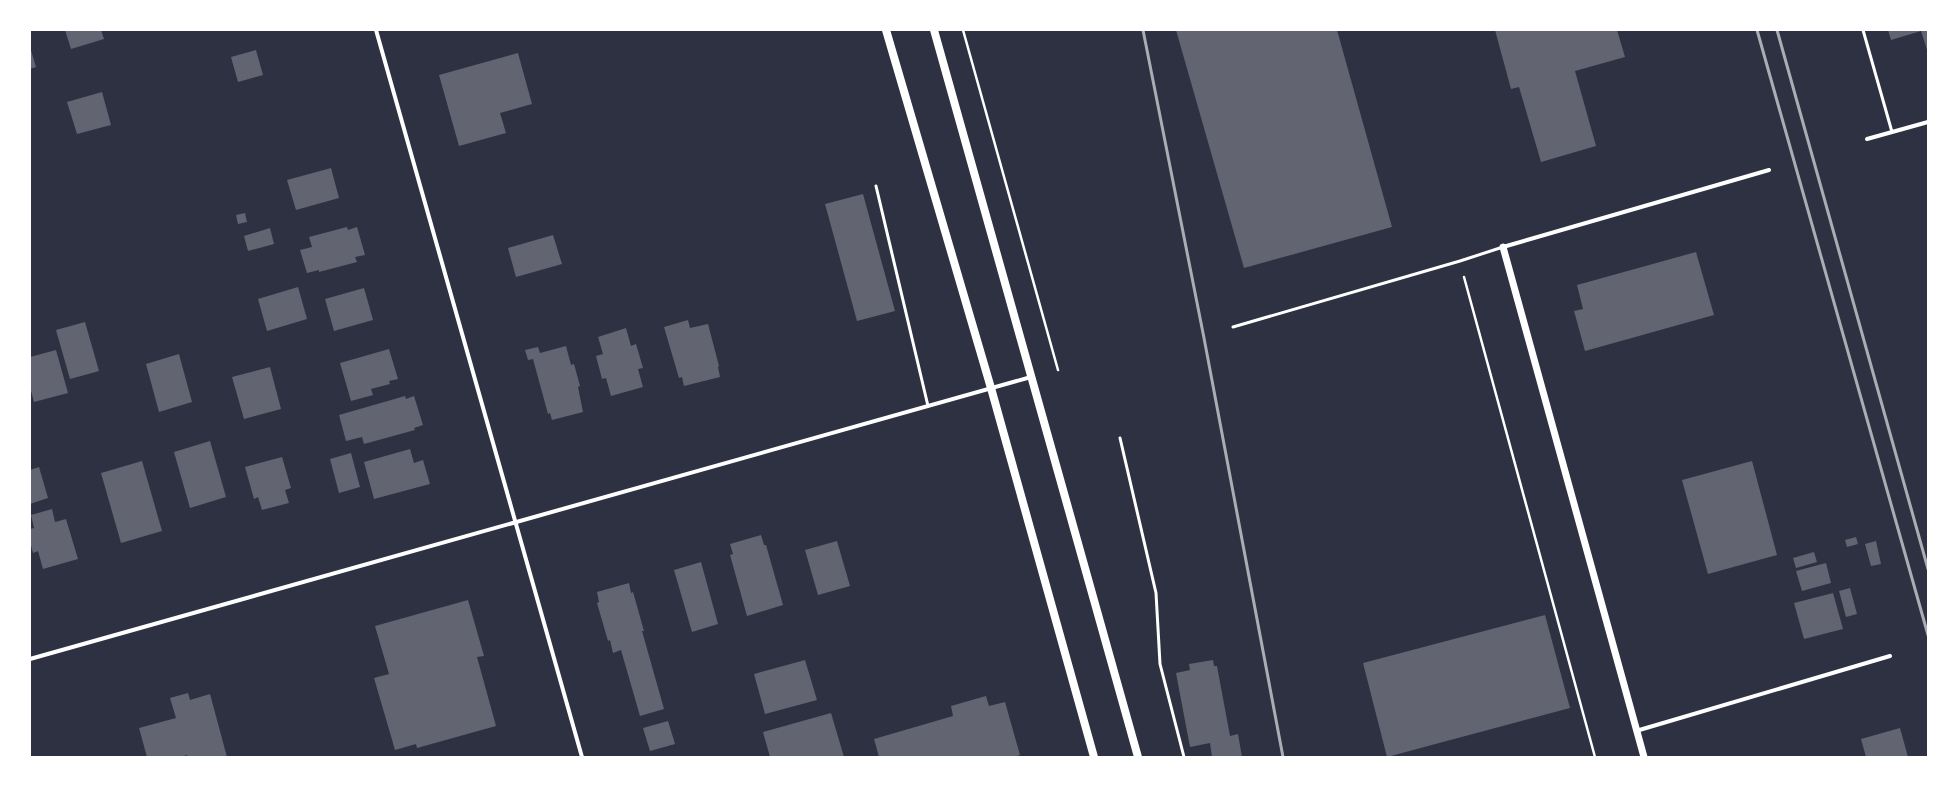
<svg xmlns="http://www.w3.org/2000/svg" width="1958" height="787" font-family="Roboto,sans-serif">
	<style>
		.building { fill: #626471 }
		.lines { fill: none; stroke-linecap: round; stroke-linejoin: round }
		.path { stroke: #fff; stroke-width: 2.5 }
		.service { stroke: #fff; stroke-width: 3 }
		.minor { stroke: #fff; stroke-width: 4 }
		.tertiary { stroke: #fff; stroke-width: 7 }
		.secondary { stroke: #fff; stroke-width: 8 }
		.rail { stroke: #abadb3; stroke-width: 3 }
	</style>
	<rect width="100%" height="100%" fill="#2d3142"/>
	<!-- building -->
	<g class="building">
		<path d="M65,30H101L104,39L71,49Z"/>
		<path d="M1176,30H1337L1392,227L1244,268Z"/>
		<path d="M1495,30H1617L1625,57L1575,71L1596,146L1541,162L1519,87L1511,89Z"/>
		<path d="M1888,30H1928V53L1921,31L1891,40Z"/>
		<path d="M30,47L36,67L30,69Z"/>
		<path d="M256,50L263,75L238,82L231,57Z"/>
		<path d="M518,53L532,104L500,113L506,133L459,146L439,75Z"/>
		<path d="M102,92L111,125L77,134L67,102Z"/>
		<path d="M331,168L339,198L296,210L287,180Z"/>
		<path d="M863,194L895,311L857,321L825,204Z"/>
		<path d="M245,213L247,222L238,224L236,215Z"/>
		<path d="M347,227L348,230L357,227L365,255L355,257L357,262L319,272V270L307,273L300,250L312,247L309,237Z"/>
		<path d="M270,228L274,244L248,251L244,236Z"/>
		<path d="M553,235L562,264L516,277L508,248Z"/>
		<path d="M1696,252L1714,315L1585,351L1574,311L1583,309L1577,285Z"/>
		<path d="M298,287L307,319L267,331L258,299Z"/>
		<path d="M364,288L373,320L334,331L325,299Z"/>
		<path d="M688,320L690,328L708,324L719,366L718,367L720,377L684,386L682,377L679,378L664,327Z"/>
		<path d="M85,322L99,371L70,379L56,330Z"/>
		<path d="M626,328L631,346L636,344L643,368L638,369L643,387L611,396L606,378L602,379L596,356L603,354L598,337Z"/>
		<path d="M566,346L571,365L574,364L580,386L578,387L583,412L552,420L550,413L548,414L533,359L528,360L525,350L538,347L540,353Z"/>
		<path d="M389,349L398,379L389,381L390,384L371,389L373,395L351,401L340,363Z"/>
		<path d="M56,350L68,393L34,402L30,387V357Z"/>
		<path d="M179,354L192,402L159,412L146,364Z"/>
		<path d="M270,367L281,409L244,419L232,377Z"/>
		<path d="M405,396L406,399L414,396L423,425L414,428L415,430L364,444L362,437L346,441L339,415Z"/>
		<path d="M210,441L226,497L190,508L174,452Z"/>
		<path d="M410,449L414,463L423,460L430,484L374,499L364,462Z"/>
		<path d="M351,453L360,487L339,493L330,459Z"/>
		<path d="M282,457L291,488L285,490L289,503L262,510L258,497L254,499L245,467Z"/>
		<path d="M142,461L162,531L121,543L101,473Z"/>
		<path d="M1752,461L1777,555L1708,574L1682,480Z"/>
		<path d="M39,467L48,498L30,504V470Z"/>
		<path d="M52,509L55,522L66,519L78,559L43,569L38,551L33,553L30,542V529L34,528L31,515Z"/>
		<path d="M761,535L764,545H766L783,605L747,616L730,555L733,554L730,544Z"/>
		<path d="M1856,537L1858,544L1847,547L1845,540Z"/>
		<path d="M837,541L850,586L818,595L805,550Z"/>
		<path d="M1876,541L1881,564L1871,566L1865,544Z"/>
		<path d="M1814,552L1817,562L1796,568L1793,558Z"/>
		<path d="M701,562L718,624L692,632L674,570Z"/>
		<path d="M1826,563L1831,583L1802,591L1796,571Z"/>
		<path d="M629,583L631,593L633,592L644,631H642L664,709L640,716L621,650L613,653L610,640L608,641L597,603L599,602L597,592Z"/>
		<path d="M1850,588L1857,614L1846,617L1839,591Z"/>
		<path d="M1833,593L1843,629L1804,639L1794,603Z"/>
		<path d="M468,600L484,656L477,657L496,726L417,748L416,744L395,750L374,678L389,674L375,626Z"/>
		<path d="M1545,615L1570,708L1387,757L1363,663Z"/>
		<path d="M805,660L817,700L765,714L754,674Z"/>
		<path d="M1213,660L1214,666H1217L1230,736L1238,734L1242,757H1212L1210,743L1190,747L1176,673L1190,670L1189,664Z"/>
		<path d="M188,693L190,700L210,694L227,757H188L187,755L181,757H147L139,728L176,718L170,698Z"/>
		<path d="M986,696L989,706L1005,702L1020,755L1014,757H879L874,739L953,716L951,706Z"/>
		<path d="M831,713L844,757H770L763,732Z"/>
		<path d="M668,721L675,744L650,751L643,728Z"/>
		<path d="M1900,728L1908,757H1866L1861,739Z"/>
	</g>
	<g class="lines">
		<!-- path -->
		<g class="path">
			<path d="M963,30L1058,370"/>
			<path d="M1464,277L1595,757"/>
		</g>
		<!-- service -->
		<g class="service">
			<path d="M1863,30L1892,132"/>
			<path d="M876,186L928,406"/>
			<path d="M1233,327L1460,261L1503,247"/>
			<path d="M1120,438L1156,593L1160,664L1184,757"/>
		</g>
		<!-- minor -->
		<g class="minor">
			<path d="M376,30L582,757"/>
			<path d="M1867,139L1928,122"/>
			<path d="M1503,247L1769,170"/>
			<path d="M30,659L1031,377"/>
			<path d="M1636,731L1890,656"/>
		</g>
		<!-- tertiary -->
		<path class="tertiary" d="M1503,247L1644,757"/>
		<!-- secondary -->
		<g class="secondary">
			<path d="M886,30L991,388L1094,757"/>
			<path d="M934,30L1138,757"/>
		</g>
		<!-- rail -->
		<g class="rail">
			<path d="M1143,30L1204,338L1283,757"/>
			<path d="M1757,30L1928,635"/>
			<path d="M1777,30L1928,569"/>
		</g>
	</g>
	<!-- border -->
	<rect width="1958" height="787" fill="none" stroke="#ffffff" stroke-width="62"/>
</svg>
